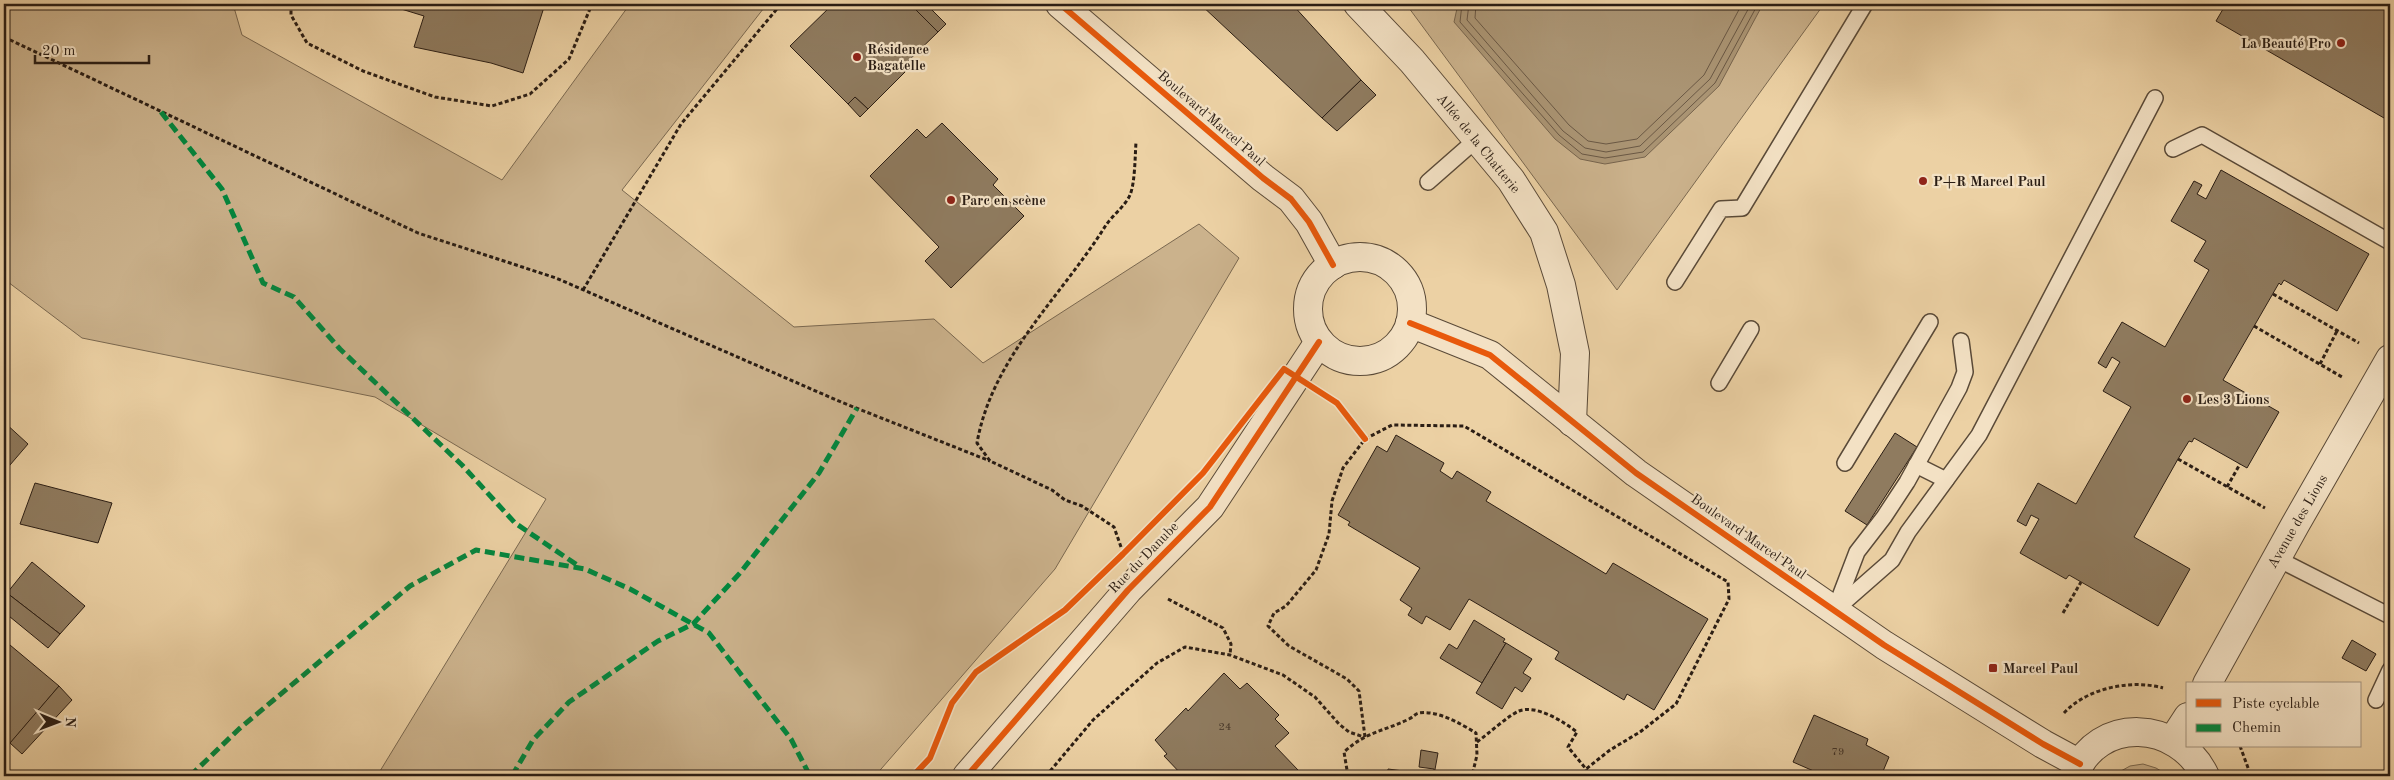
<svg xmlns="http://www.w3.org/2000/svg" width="2394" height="780" font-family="'Old Standard TT',serif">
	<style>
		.green { fill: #cbb28c; stroke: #7a6850 }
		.water { fill: #aa9473; stroke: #77644d }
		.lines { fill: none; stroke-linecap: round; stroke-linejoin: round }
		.shore { stroke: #6a5844; stroke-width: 1 }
		.building { fill: #8f7b5f; stroke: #2a1d14 }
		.service-casing { stroke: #5a4a38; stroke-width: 18 }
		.minor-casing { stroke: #5a4a38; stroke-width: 30 }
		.tertiary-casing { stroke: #5a4a38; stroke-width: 30 }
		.path { stroke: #2a1d14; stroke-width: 3; stroke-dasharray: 4 2.5; stroke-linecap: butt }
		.service { stroke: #f3e1c4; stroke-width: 15 }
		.minor { stroke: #f3e1c4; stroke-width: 28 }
		.tertiary { stroke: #f3e1c4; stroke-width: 28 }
		.quiet { stroke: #00873e; stroke-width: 5; stroke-dasharray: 10 5; stroke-linecap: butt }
		.cycleway-casing { stroke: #f3e1c4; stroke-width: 9 }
		.cycleway { stroke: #e8590c; stroke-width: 6 }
		.poi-dot { fill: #8f2418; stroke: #f3e1c4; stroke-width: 2 }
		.labels { text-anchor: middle; stroke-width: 4.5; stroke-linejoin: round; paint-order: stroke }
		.number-label { font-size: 11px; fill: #433427 }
		.poi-label { font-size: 14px; font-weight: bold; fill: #2a1d14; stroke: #f3e1c4; text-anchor: start }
		.street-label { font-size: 14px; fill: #2a1d14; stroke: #f3e1c4 }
	</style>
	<rect width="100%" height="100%" fill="#ecd1a4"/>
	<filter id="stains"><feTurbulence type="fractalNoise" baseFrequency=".004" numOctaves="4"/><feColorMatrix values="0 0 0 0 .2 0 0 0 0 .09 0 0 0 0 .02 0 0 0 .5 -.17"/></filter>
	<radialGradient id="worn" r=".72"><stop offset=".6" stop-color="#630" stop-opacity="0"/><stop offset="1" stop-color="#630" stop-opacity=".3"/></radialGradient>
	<!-- green -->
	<g class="green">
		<path d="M4,4H233L242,35L502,180L630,4H767L622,190L794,327L934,319L983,363L1199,224L1239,258L1055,569L875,776H377L546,499L375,397L82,338L4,279Z"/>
		<path d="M1406,4H1824L1617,290Z"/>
		<path d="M2143,764L2156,768L2169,776H2112L2130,766Z"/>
	</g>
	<!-- water -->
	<path class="water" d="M1458,4H1763L1719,86L1645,157L1605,164L1580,159L1555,139L1454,22Z"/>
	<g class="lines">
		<!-- shore -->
		<g class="shore">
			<path d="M1462,4L1460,22L1559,135L1582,154L1605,158L1643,152L1715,83L1758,4"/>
			<path d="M1469,4L1467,20L1563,131L1585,148L1606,152L1640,146L1710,79L1751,4"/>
			<path d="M1476,4L1475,18L1569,125L1588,141L1606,144L1637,139L1704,75L1742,4"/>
		</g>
	</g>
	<!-- building -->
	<g class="building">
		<path d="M385,4H545L523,73L491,63L414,47L424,16Z"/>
		<path d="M833,4H914L912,6L938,32L902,67L906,71L868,109L855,97L848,104L790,46Z"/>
		<path d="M914,4H926L946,24L938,32L912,6Z"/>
		<path d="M1200,4H1292L1361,80L1322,118Z"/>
		<path d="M2226,4H2390V108L2384,118L2216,21Z"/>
		<path d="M1361,80L1376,95L1337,131L1322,118Z"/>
		<path d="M855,97L868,109L860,117L848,104Z"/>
		<path d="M942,123L998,179L993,185L1024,216L951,288L925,261L939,247L870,176L917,129L926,138Z"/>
		<path d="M2221,170L2369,254L2337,311L2284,280L2281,285L2279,283L2223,380L2279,412L2247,468L2194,438L2192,442L2189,441L2178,459L2134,537L2190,569L2158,626L2069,575L2066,579L2020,553L2039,519L2031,515L2026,526L2017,521L2038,483L2076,504L2131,407L2103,391L2120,362L2112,357L2106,368L2098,363L2122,322L2165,347L2209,270L2194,261L2206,241L2171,221L2194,181L2202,185L2197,194L2206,199Z"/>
		<path d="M4,422L28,444L4,472Z"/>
		<path d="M1895,433L1917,447L1867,525L1845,511Z"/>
		<path d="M1396,435L1444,463L1440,471L1452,479L1457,471L1491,492L1486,501L1606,574L1613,563L1708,619L1654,710L1627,694L1624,700L1555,659L1559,652L1469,599L1450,630L1426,616L1422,624L1408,615L1412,608L1400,600L1420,568L1348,525L1350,522L1338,515L1377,446L1387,452Z"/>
		<path d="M35,483L112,503L98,543L20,524Z"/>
		<path d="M32,562L85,606L60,634L7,593Z"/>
		<path d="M7,593L60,634L48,648L4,612V597Z"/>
		<path d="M1474,620L1505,639L1503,642L1506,643L1482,683L1440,658L1449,644L1457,649Z"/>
		<path d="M4,640L59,686L7,747L4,744Z"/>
		<path d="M2352,640L2376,654L2366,671L2342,658Z"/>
		<path d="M1506,643L1532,659L1523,673L1531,678L1522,692L1515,687L1502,709L1476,693Z"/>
		<path d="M1224,673L1240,689L1247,683L1279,715L1275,719L1289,733L1275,746L1298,770L1292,776H1183L1164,756L1167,754L1155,740L1186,708L1188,711Z"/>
		<path d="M59,686L72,700L22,754L10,743Z"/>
		<path d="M1814,715L1868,739L1866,745L1889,757L1881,776H1825L1793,762Z"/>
		<path d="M1421,750L1438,753L1434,775L1440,776H1387L1388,769L1434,775V769L1419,767Z"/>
	</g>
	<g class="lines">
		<!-- service casing -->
		<g class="service-casing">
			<g id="service">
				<path d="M2173,149L2202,135L2390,242"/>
				<path d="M1428,182L1477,139"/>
				<path d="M1675,282L1721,209L1742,208L1865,4"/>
				<path d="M1719,383L1751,329"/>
				<path d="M1845,463L1930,322"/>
				<path d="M1916,465L1946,480"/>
				<path d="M2276,558L2390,616"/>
				<path d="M1836,607L1857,552L1884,517L1907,482L1959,388L1965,372L1961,341"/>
				<path d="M1835,610L1892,560L1908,532L1979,435L2155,98"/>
				<path d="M2376,700L2390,670"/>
			</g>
		</g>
		<!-- minor casing -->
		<g class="minor-casing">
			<g id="minor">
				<path d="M1358,4L1412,61L1511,180L1544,232L1561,285L1575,353L1572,422"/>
				<path d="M2207,684L2295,525L2390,359"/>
				<path d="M2173,740L2188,717"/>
				<path d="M967,776L1128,590L1210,507L1319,342"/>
			</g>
		</g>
		<!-- tertiary casing -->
		<g class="tertiary-casing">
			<g id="tertiary">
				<path d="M1060,4L1263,178L1291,199L1309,222L1333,265"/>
				<circle cx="1360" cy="309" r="52"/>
				<path d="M1410,323L1490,355L1636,473L1884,645L2043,744L2080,764"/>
				<path d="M2074,776C2097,715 2179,720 2205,776"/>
			</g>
		</g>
		<!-- path -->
		<g class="path">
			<path d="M291,4V15L307,43L363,71L435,97L492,106L530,94L569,59L592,4"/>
			<path d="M4,37L418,233L556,278L841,402L990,461"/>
			<path d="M583,290L681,124L781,4"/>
			<path d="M2273,294L2359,343"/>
			<path d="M2254,326L2342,377"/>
			<path d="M2320,364L2337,331"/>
			<path d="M1323,394L1337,403L1365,439"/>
			<path d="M2178,459L2265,508"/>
			<path d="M2227,487L2240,464"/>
			<path d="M1121,547L1114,527L1082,506L1065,500L1052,490L990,461L977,443C992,357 1062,296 1106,225C1113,215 1125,206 1130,195C1135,183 1135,157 1136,142"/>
			<path d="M1168,599L1223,628L1231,644L1230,655"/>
			<path d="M2063,613L2081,582"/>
			<path d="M2064,713C2087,688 2131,679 2163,688"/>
			<path d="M1365,737L1359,691L1347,679L1289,646L1268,626L1274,613L1286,606L1316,570L1329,534L1332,501L1343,468L1365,439L1392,425L1464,426L1728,582L1729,599L1676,704L1640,732L1610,750L1586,769"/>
			<path d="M1477,742C1488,734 1509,715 1519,711C1536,704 1564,722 1577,732L1568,747L1586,769L1588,776"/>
			<path d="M2240,746L2251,776"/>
			<path d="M913,776L930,758L952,703L976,672L1060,614"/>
			<path d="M1046,776L1093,720L1157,663L1185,647L1230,655L1283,675L1315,697L1339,724L1349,732L1364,737"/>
			<path d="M1348,776L1344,752C1367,731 1385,731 1409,719C1413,717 1415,714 1419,713C1438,710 1461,724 1476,733L1477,755L1472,776"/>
			<path d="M2023,776V775"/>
		</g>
		<!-- service -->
		<use href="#service" class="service"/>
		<!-- minor -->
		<use href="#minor" class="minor"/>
		<!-- tertiary -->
		<use href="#tertiary" class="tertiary"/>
		<!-- quiet -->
		<g class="quiet">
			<path d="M161,112L222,189L263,283L294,297L340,349L462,465L515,523L580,567"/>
			<path d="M190,776L239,729L410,586L476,550L585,569L630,589L709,633L791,739L810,776"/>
			<path d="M512,776L533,740L569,702L658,641L693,624L740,573L819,473L857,408"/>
		</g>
		<!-- cycleway casing -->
		<g class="cycleway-casing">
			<g id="cycleway">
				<path d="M1060,4L1263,178L1291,199L1309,222L1333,265"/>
				<path d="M1410,323L1490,355L1636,473L1884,645L2043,744L2080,764"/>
				<path d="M913,776L930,758L952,703L976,672L1065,610L1123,554L1203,473L1284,369L1337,403L1365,439"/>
				<path d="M967,776L1128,590L1210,507L1319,342"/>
			</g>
		</g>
		<!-- cycleway -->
		<use href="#cycleway" class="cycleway"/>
	</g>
	<!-- markers -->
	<g class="poi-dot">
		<circle cx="2341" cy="43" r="5"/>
		<circle cx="857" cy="57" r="5"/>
		<circle cx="1923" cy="181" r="5"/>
		<circle cx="951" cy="200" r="5"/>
		<circle cx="2187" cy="399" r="5"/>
		<rect x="1988" y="663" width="10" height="10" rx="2.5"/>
	</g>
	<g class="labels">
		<!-- number labels -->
		<g class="number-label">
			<text x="1225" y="730">24</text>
			<text x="1838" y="755">79</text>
		</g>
		<!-- poi labels -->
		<g class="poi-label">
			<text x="2331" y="48" text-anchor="end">La Beauté Pro</text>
			<text x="867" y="54">Résidence<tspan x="867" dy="16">Bagatelle</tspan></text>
			<text x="1933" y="186">P+R Marcel Paul</text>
			<text x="961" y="205">Parc en scène</text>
			<text x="2197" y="404">Les 3 Lions</text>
			<text x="2003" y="673">Marcel Paul</text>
		</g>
		<!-- street labels -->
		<g class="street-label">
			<text transform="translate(1212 118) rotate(41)" y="5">Boulevard Marcel Paul</text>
			<text transform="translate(1479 143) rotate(51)" y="5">Allée de la Chatterie</text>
			<text transform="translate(2297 521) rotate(-60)" y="5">Avenue des Lions</text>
			<text transform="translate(1749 536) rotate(35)" y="5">Boulevard Marcel Paul</text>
			<text transform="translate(1143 557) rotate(-46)" y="5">Rue du Danube</text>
		</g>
	</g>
	<!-- margin -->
	<rect width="2394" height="780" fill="none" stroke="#ecd1a4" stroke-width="20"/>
	<rect x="5" y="5" width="2384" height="770" fill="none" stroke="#2a1d14" stroke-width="2.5"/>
	<rect x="10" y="10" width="2374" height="760" fill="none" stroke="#2a1d14"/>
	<!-- legend -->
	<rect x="2186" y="682" width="175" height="65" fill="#f3e1c4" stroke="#a3937e"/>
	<rect x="2196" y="699" width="25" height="8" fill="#e8590c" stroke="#a3937e"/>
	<text x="2232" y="708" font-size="15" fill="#2a1d14">Piste cyclable</text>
	<rect x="2196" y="724" width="25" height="8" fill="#00873e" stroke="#a3937e"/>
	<text x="2232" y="732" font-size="15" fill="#2a1d14">Chemin</text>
	<!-- north arrow -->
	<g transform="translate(58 722) rotate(91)" stroke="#f3e1c4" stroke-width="4" paint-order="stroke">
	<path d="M0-4L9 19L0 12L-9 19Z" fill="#2a1d14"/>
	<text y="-8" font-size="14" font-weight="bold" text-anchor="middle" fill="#2a1d14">N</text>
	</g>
	<!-- scale -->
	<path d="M35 55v8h114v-8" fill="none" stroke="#2a1d14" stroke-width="2.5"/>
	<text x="42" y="55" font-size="15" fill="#2a1d14" stroke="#f3e1c4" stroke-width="4" paint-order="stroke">20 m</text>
	<rect width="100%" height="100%" filter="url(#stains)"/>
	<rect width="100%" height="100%" fill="url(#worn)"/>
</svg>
